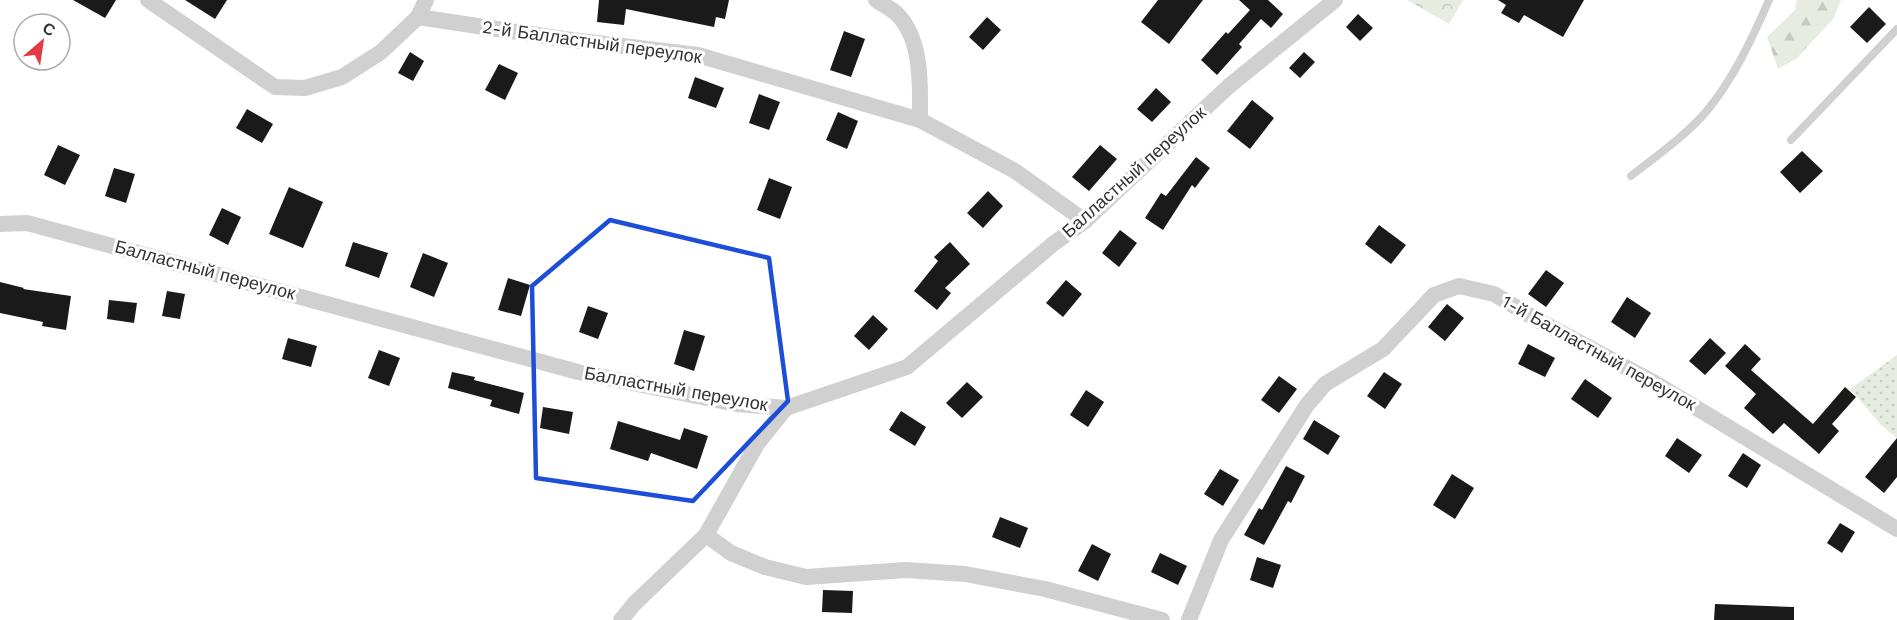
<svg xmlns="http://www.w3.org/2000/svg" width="1897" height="620" font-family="'Work Sans',sans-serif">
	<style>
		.grass { fill: url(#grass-dots) }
		.forest { fill: url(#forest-firs) }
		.park { fill: url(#park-crowns) }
		.building { fill: #1a1a1a }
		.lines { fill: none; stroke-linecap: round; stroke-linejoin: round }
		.lane { stroke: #d0d0d0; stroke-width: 8 }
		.street { stroke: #d0d0d0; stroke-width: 16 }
		.marked { fill: none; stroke: #1d4ed8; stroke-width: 4.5; stroke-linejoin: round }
		.labels { text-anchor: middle; stroke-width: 6; stroke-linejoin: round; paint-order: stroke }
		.street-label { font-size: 18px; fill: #333; stroke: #fff }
	</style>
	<defs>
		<pattern id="grass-dots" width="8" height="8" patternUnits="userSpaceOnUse" patternTransform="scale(1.5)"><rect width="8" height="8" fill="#e6ecdf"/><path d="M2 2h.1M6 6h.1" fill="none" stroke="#c6cbc0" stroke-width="1.8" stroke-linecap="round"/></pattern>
		<pattern id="forest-firs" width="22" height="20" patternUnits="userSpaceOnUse" patternTransform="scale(1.5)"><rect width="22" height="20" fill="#e6ecdf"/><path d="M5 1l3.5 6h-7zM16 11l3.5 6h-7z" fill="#c6cbc0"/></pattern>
		<pattern id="park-crowns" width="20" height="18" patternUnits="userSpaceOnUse" patternTransform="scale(1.5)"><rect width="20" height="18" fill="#e6ecdf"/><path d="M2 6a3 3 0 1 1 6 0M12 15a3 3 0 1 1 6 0" fill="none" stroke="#c6cbc0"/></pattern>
	</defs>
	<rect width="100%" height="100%" fill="#fff"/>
	<!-- grass -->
	<path class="grass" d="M1897,355V438L1881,425L1850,389Z"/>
	<!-- forest -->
	<path class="forest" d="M1797,0H1841L1833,19L1797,58L1778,69L1767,37L1795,10Z"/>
	<!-- park -->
	<path class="park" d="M1407,0H1463L1449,24Z"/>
	<!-- building -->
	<g class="building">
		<path d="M73,0H116L105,18Z"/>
		<path d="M185,0H227L215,19Z"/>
		<path d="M599,0H729L725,19L716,17L714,27L626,9L624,25L597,22Z"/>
		<path d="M1158,0H1203L1169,44L1141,22Z"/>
		<path d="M1239,0H1268L1283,14L1271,28L1261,19L1239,44L1242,47L1217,75L1201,60L1226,32L1228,34L1250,10Z"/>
		<path d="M1498,0H1584L1563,37L1524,15L1519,23L1501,13L1506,5Z"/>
		<path d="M1869,7L1886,24L1867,43L1850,27Z"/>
		<path d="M1358,14L1373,28L1360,41L1346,27Z"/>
		<path d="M987,17L1001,30L983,50L969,37Z"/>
		<path d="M844,31L865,39L851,77L830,70Z"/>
		<path d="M410,52L424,61L413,81L398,73Z"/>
		<path d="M1304,52L1315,62L1300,78L1289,68Z"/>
		<path d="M499,64L518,73L505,100L485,90Z"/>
		<path d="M695,77L724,88L716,108L688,98Z"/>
		<path d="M1156,88L1171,102L1152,122L1137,109Z"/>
		<path d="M759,94L780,102L769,130L749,123Z"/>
		<path d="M1252,100L1274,118L1250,149L1227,131Z"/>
		<path d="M247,109L273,124L262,143L236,128Z"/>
		<path d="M838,112L858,121L847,149L826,140Z"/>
		<path d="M58,145L80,155L65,185L44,175Z"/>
		<path d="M1100,145L1117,159L1089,191L1072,177Z"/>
		<path d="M1802,151L1823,171L1800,193L1780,172Z"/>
		<path d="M1196,157L1210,168L1195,188L1192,185L1163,230L1145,218L1161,193L1166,196Z"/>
		<path d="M114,168L135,174L126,203L105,196Z"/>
		<path d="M769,178L792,187L780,219L757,210Z"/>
		<path d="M289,187L323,202L303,248L269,234Z"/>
		<path d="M988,191L1003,206L983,228L967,213Z"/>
		<path d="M222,208L241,217L228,245L209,235Z"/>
		<path d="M1379,225L1406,245L1391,264L1365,244Z"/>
		<path d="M1120,230L1137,243L1119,267L1102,253Z"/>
		<path d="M353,242L388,253L379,278L345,266Z"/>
		<path d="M950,242L970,264L945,288L951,293L937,310L914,291L938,261L934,257Z"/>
		<path d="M423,253L448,263L434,297L410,287Z"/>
		<path d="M1546,270L1564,283L1546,307L1528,294Z"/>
		<path d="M508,278L530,285L521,316L498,310Z"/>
		<path d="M1066,280L1082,294L1063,317L1046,303Z"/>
		<path d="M0,282L24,288L23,289L71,296L66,330L42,326L43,322L0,313Z"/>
		<path d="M167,291L185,294L180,319L162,316Z"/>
		<path d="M1627,297L1651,313L1635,338L1611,322Z"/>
		<path d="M109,300L137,303L134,323L107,319Z"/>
		<path d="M1447,304L1464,318L1445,341L1428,327Z"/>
		<path d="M588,306L608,313L598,339L579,332Z"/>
		<path d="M873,315L888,329L869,350L854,336Z"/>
		<path d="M684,330L705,336L694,371L674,364Z"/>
		<path d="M288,338L317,346L311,367L282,359Z"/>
		<path d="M1710,338L1726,353L1705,375L1689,361Z"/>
		<path d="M1528,344L1555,358L1545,377L1518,364Z"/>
		<path d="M1745,344L1761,359L1751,370L1813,424L1845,387L1856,397L1832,424L1839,431L1819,454L1784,423L1773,434L1744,408L1756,394L1725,366Z"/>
		<path d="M379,350L400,358L389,386L368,378Z"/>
		<path d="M452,372L475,377L474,380L524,393L519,414L490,406L492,400L448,388Z"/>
		<path d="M1384,372L1402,384L1385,409L1367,396Z"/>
		<path d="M1279,376L1297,389L1279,413L1261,400Z"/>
		<path d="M1585,379L1612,398L1598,418L1571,399Z"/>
		<path d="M967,382L983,397L962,418L946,403Z"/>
		<path d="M1086,390L1104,402L1088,427L1070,415Z"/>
		<path d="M543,407L573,412L569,434L540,428Z"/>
		<path d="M901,411L926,427L915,446L889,430Z"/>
		<path d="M1314,420L1340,436L1328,455L1303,439Z"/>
		<path d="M618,421L680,440L684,428L708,436L697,469L651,453L648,461L610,449Z"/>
		<path d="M1677,438L1702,455L1689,473L1665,456Z"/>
		<path d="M1897,438V477L1884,493L1865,477Z"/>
		<path d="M1743,453L1761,465L1747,488L1728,476Z"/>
		<path d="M1286,466L1305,476L1291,503L1288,501L1264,545L1244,535L1259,508L1262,510Z"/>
		<path d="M1220,469L1239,480L1223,506L1204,494Z"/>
		<path d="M1452,474L1474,488L1455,519L1433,505Z"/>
		<path d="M1000,517L1028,528L1020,548L992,537Z"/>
		<path d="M1840,523L1855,532L1842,553L1827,543Z"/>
		<path d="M1092,544L1111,554L1098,581L1078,571Z"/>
		<path d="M1160,553L1187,566L1178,585L1151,572Z"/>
		<path d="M1257,557L1281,565L1273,588L1250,580Z"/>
		<path d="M823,590L853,591L852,613L822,612Z"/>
		<path d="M1715,604L1794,607V620H1714Z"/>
	</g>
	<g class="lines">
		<!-- lane -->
		<g class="lane">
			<path d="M1791,140L1897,29"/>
			<path d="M1631,176C1656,156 1684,137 1705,113C1733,80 1752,39 1769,0"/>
		</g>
		<!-- street -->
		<g class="street">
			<path d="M148,0L275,87L305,88L342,77L381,52L418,17L564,39L698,55L920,120L1015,171L1085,221"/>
			<path d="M876,0C882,4 890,8 896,13C923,39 920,86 920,120"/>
			<path d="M418,17L426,0"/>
			<path d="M0,224L27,223L578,372L736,404L786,408L907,367L1053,244L1085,221L1229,86L1335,0"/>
			<path d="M706,535L731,553L765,567L806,577L906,570L965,574L1045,589L1162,620"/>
			<path d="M621,620L634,604L706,535L757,444L786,408"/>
			<path d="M1189,620L1221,540L1307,405L1325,384L1383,349L1434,295L1459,286L1494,294L1534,318L1655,383L1897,529"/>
		</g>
	</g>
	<!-- marked area -->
	<path class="marked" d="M610,220L769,258L788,401L693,501L536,478L532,286Z"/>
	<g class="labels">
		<!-- street labels -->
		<g class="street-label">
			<text transform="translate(592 42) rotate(8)" y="6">2-й Балластный переулок</text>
			<text transform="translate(1134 172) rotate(-42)" y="6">Балластный переулок</text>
			<text transform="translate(205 270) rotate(15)" y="6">Балластный переулок</text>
			<text transform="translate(1599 353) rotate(29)" y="6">1-й Балластный переулок</text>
			<text transform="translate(676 389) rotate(10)" y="6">Балластный переулок</text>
		</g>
	</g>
	<!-- north arrow -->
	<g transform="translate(42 42) rotate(29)"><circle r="28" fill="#ffffff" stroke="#adadad" stroke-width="1.5"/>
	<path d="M0-4.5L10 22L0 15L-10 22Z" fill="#e63946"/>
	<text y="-9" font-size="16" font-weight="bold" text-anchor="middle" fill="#333333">С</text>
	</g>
</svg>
